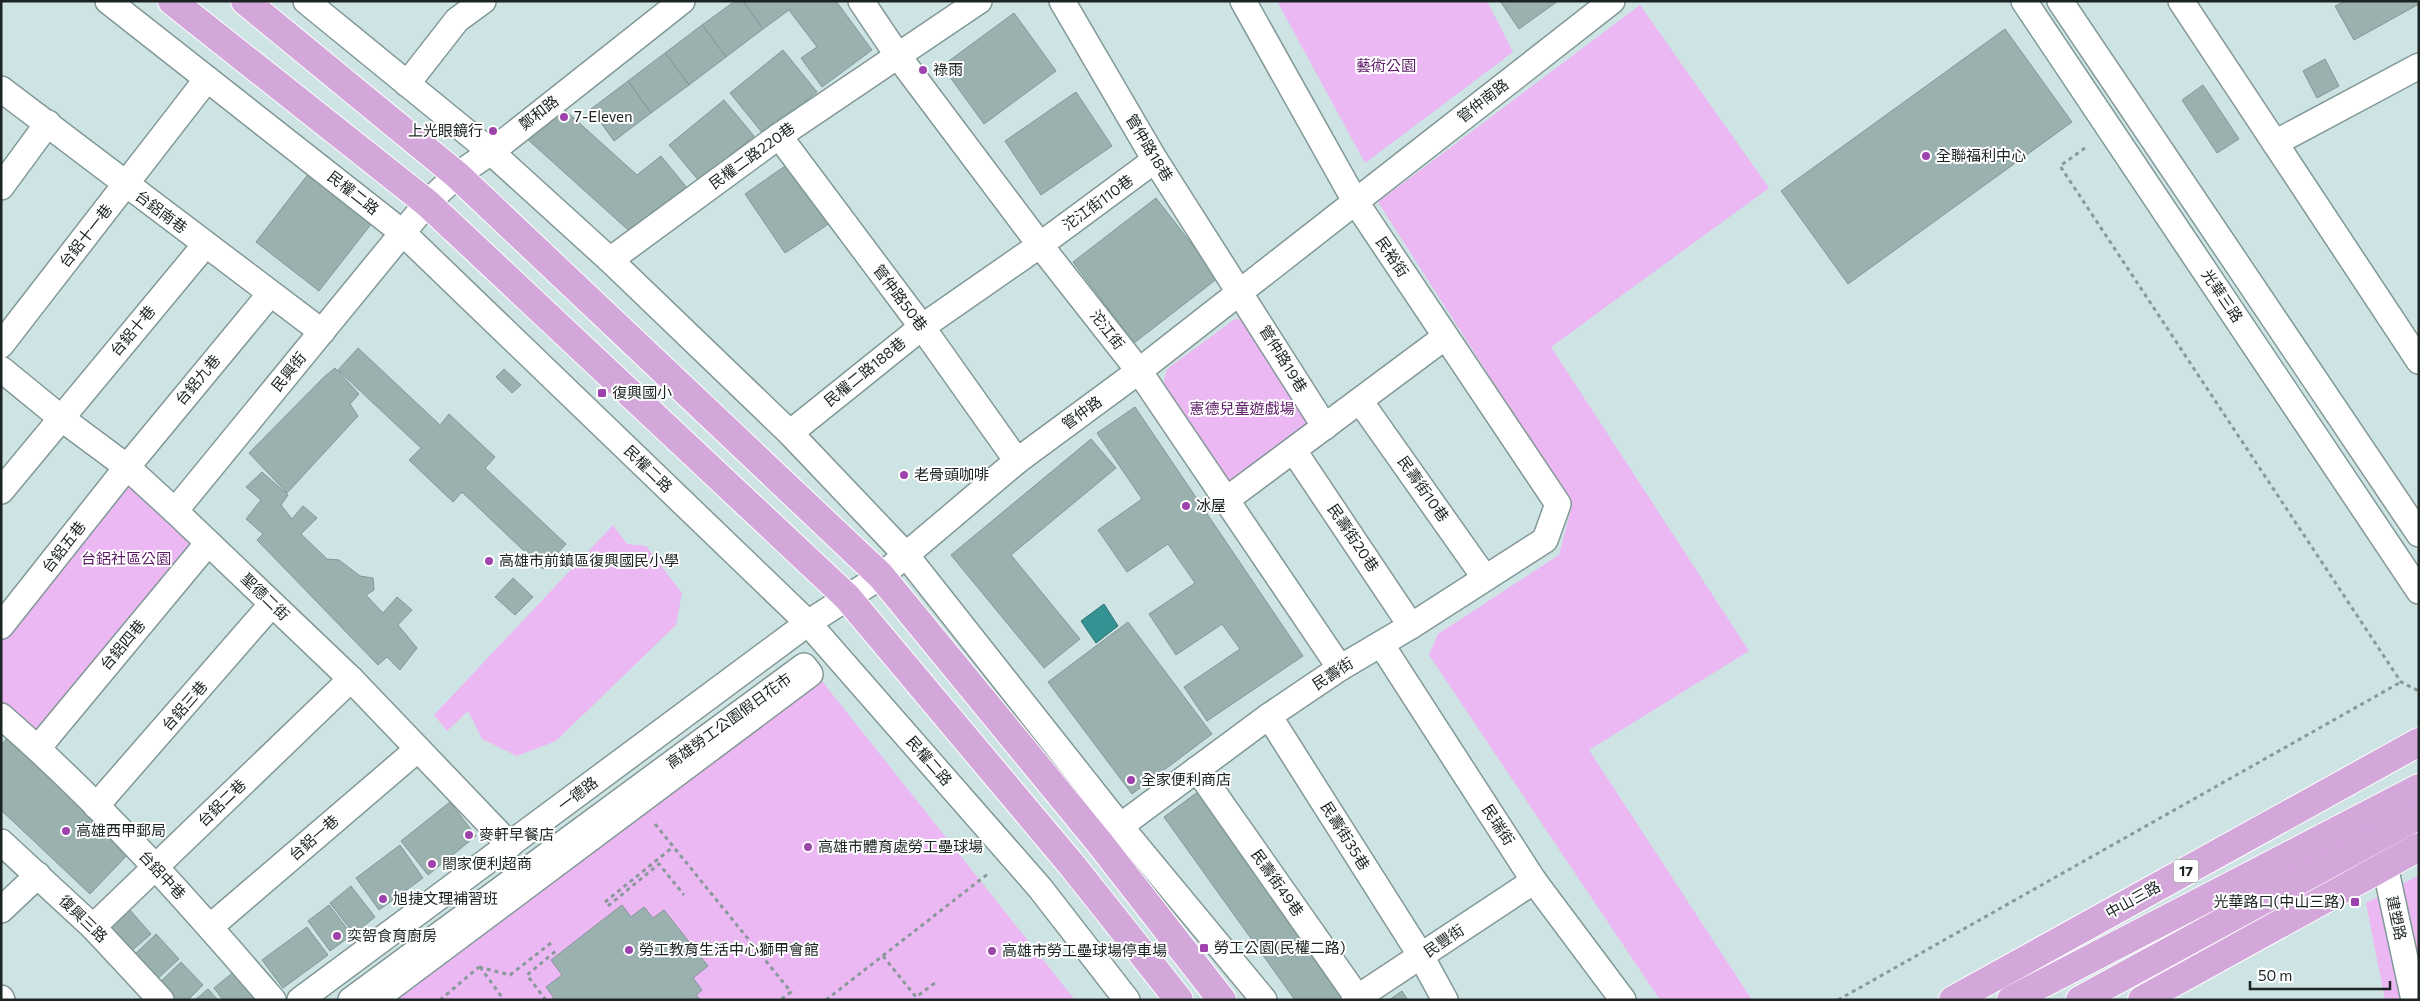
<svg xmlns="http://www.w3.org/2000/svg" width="2420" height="1001" font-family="Commissioner,'Noto Sans TC',sans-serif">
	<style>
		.green { fill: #ebb8f3 }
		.water { fill: #359292; stroke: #2d7171 }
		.building { fill: #9bb1b0; stroke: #829797 }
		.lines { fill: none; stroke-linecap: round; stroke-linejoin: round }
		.minor-casing { stroke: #829897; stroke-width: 28 }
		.major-casing { stroke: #fff; stroke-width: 30 }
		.path { stroke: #899999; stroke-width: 3; stroke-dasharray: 4 4; stroke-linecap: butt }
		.minor { stroke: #fff; stroke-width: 25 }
		.major { stroke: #d4a7db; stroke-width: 28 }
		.poi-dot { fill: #9e43ad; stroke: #fff; stroke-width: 2 }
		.labels { text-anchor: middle; stroke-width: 4; stroke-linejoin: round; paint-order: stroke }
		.shield { fill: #fff; stroke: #5f6565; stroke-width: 1 }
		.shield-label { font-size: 14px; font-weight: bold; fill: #1b2323 }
		.park-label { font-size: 15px; fill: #5c1a67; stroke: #fff }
		.poi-label { font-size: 15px; fill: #1b2323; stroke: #fff; text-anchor: start }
		.street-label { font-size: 15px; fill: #1b2323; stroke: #fff }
	</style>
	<rect width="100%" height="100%" fill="#cee4e4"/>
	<!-- green -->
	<g class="green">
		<path d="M1277,1H1487L1513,52L1365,163Z"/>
		<path d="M1640,5L1769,188L1551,347L1749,651L1589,750L1752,1000H1660L1429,655L1438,634L1559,555L1572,505L1378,202Z"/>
		<path d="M1235,319L1248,320L1313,420L1226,485L1163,384L1167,369Z"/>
		<path d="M128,486L197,544L36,738L1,705V642Z"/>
		<path d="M613,525L627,544L646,546L682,593L676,625L556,741L517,756L482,739L468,711L447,731L434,715Z"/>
		<path d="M818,676L1075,1000H370Z"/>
		<path d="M2419,875V1000H2385L2366,903Z"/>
	</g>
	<!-- water -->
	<path class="water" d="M1104,604L1118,626L1096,643L1081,621Z"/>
	<!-- building -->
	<g class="building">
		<path d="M735,1H743L763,29L726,57L702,25Z"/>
		<path d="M743,1H836L872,50L822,87L801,58L817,47L789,10L763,29Z"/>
		<path d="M1500,1H1558L1519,29Z"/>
		<path d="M2345,1H2419V4L2354,40L2335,6Z"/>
		<path d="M1014,13L1056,71L984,124L942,66Z"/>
		<path d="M702,25L726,57L689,85L665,53Z"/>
		<path d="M2005,29L2072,122L1848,284L1781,191Z"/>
		<path d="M783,50L817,92L764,135L730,93Z"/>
		<path d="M665,53L689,85L651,113L628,81Z"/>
		<path d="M2325,59L2339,86L2317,98L2303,71Z"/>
		<path d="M628,81L651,113L614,141L591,109Z"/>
		<path d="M2203,85L2239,139L2217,153L2182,100Z"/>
		<path d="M1076,92L1112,146L1041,195L1005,141Z"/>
		<path d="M724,100L754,136L699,181L669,145Z"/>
		<path d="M556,102L637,175L661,156L692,194L636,237L525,137Z"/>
		<path d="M795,159L836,219L785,253L745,194Z"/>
		<path d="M309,173L372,223L319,291L256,242Z"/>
		<path d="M1156,198L1218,278L1134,343L1073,262Z"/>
		<path d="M358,348L440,425L449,414L495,457L485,468L566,544L543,569L462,492L453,502L409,460L421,448L338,370Z"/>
		<path d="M335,368L359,394L350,404L358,416L287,493L249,453L325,376Z"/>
		<path d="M504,369L521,385L512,393L496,377Z"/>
		<path d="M1135,407L1303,656L1207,721L1184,687L1240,649L1222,624L1176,655L1149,614L1195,583L1168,544L1127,572L1098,530L1142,499L1097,433Z"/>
		<path d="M1091,439L1116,468L1011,555L1080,639L1044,668L951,555Z"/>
		<path d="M262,472L288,495L281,505L292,519L303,506L317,518L301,534L327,559L339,560L360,576L373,578L374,590L366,595L383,613L397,597L412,610L398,625L417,648L400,670L387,657L378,665L257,540L263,534L246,519L261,500L246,487Z"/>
		<path d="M513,578L533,597L515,615L495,597Z"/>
		<path d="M1128,622L1212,734L1132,794L1048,682Z"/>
		<path d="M9,736L131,851L90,894L1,810V745Z"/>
		<path d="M1199,791L1347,997L1343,1000H1295L1164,817Z"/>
		<path d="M450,802L476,836L428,875L401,841Z"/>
		<path d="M400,845L423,878L379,910L356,878Z"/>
		<path d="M351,886L375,917L354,934L330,903Z"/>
		<path d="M329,905L352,935L330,951L308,921Z"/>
		<path d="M622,905L631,917L644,907L653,918L664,910L708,966L693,978L702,990L696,995L700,1000H551L554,998L546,987L562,975L551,960Z"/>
		<path d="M129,909L151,934L128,954L106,930Z"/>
		<path d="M307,927L328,955L283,988L262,960Z"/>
		<path d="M156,934L179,959L153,983L131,958Z"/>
		<path d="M181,962L203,985L188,1000H170L157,985Z"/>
		<path d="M241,966L259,1000H223L214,988Z"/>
		<path d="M208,989L218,1000H195Z"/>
		<path d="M1402,991L1408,1000H1389Z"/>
	</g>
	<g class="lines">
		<!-- minor casing -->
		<g class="minor-casing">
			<g id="minor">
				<path d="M108,1L403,233L808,623L1040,888L1127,1000"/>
				<path d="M306,1L491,152L610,260L790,433L906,555L1120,826L1264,1000"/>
				<path d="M861,1L898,56L1040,245L1139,371L1340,668"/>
				<path d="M1062,1L1155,160L1325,427"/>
				<path d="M2024,1L2419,591"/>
				<path d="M2060,1L2419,534"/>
				<path d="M2181,1L2275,143"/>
				<path d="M2419,66L2275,143L2419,361"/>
				<path d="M407,84L457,20L483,1"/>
				<path d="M1,89L322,332"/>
				<path d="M779,136L922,327L1017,461"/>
				<path d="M1,187L48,123"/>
				<path d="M610,260L779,136L979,1"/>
				<path d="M1,345L207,79"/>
				<path d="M1,369L61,418L127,467L175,511L351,679L510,845"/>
				<path d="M1360,401L1485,578"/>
				<path d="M790,433L922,327L1040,245L1155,160"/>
				<path d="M1294,451L1411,626"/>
				<path d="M1,491L205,245"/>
				<path d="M1226,500L1445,337"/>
				<path d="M175,511L427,203L457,175L491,152L682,1"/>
				<path d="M1,626L127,467L270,294"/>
				<path d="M1381,644L1534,881L1623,1000"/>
				<path d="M1,716C100,802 188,901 273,1000"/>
				<path d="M1269,716L1421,956L1445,1000"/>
				<path d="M38,748L208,543"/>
				<path d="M1197,769L1357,997"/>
				<path d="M96,806L272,604"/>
				<path d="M1107,836L1269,716L1340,668L1411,626L1545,540L1558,504L1355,201L1243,1"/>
				<path d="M1,842L93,927L161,1000"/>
				<path d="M2385,866L2414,1000"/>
				<path d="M1,910L38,875"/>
				<path d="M93,927L351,679"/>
				<path d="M210,927L418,749"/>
				<path d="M1,998L2,1000"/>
				<path d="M300,1000L808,623L881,576L1017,461L1139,371L1612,1"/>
				<path d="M351,1000L804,666L810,674L374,1000"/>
				<path d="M1354,1000L1534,881"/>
			</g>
		</g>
		<!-- major casing -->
		<g class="major-casing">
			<g id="major">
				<path d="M172,1L427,203L847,597L1071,864L1179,1000"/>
				<path d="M245,1L457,175L881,576L1099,842L1222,1000"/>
				<path d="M1953,1000L2419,742"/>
				<path d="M2011,1000L2419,788"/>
				<path d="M2080,1000L2419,815"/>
				<path d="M2142,1000L2419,847"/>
			</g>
		</g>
		<!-- path -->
		<g class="path">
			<path d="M2085,148L2060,166L2401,682L2419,691"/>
			<path d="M655,824L791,992L780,1000"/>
			<path d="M605,902L673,847"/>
			<path d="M608,906L659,864L684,895"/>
			<path d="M883,956L916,997L935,983"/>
			<path d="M479,967L510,975L551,943"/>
			<path d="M480,967L504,1000"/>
			<path d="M440,1000L479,967"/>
			<path d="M544,1000L545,999L527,975L557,950"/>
			<path d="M826,1000L989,873"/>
			<path d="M1838,1000L2401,682"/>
		</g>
		<!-- minor -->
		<use href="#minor" class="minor"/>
		<!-- major -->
		<use href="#major" class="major"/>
	</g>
	<!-- markers -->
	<g class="poi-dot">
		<circle cx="923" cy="70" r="5"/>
		<circle cx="564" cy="117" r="5"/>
		<circle cx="493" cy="131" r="5"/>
		<circle cx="1926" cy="156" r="5"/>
		<rect x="597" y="388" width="10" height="10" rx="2.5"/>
		<circle cx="904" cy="475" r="5"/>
		<circle cx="1186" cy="506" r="5"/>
		<circle cx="489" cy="561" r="5"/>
		<circle cx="1131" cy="780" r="5"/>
		<circle cx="66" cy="831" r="5"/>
		<circle cx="469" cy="835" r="5"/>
		<circle cx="808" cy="847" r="5"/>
		<circle cx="432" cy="864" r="5"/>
		<circle cx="383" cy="899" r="5"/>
		<rect x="2350" y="897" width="10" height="10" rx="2.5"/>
		<circle cx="337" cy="936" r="5"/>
		<rect x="1199" y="943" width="10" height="10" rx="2.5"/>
		<circle cx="629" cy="950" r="5"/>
		<circle cx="992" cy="951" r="5"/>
	</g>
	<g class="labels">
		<!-- shield labels -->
		<rect class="shield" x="2173.5" y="859.5" width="25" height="23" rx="4"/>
		<g class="shield-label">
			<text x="2186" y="876">17</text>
		</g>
		<!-- park labels -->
		<g class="park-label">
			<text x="1386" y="71">藝術公園</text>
			<text x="1242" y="414">憲德兒童遊戲場</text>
			<text x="126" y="564">台鋁社區公園</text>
		</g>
		<!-- poi labels -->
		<g class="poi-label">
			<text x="933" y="75">祿雨</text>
			<text x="574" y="122">7-Eleven</text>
			<text x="483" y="136" text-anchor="end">上光眼鏡行</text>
			<text x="1936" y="161">全聯福利中心</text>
			<text x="612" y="398">復興國小</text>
			<text x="914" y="480">老骨頭咖啡</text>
			<text x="1196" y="511">冰屋</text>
			<text x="499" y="566">高雄市前鎮區復興國民小學</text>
			<text x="1141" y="785">全家便利商店</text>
			<text x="76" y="836">高雄西甲郵局</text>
			<text x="479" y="840">麥軒早餐店</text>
			<text x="818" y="852">高雄市體育處勞工壘球場</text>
			<text x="442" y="869">閤家便利超商</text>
			<text x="393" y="904">旭捷文理補習班</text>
			<text x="2345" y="907" text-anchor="end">光華路口(中山三路)</text>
			<text x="347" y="941">奕哿食育廚房</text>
			<text x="1214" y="953">勞工公園(民權二路)</text>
			<text x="639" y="955">勞工教育生活中心獅甲會館</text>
			<text x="1002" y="956">高雄市勞工壘球場停車場</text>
		</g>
		<!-- street labels -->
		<g class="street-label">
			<text transform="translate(1483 101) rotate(-38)" y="5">管仲南路</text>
			<text transform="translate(539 113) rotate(-38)" y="5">鄭和路</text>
			<text transform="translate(1149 148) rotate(59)" y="5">管仲路18巷</text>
			<text transform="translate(752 156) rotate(-36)" y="5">民權二路220巷</text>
			<text transform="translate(353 193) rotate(38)" y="5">民權二路</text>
			<text transform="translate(1098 203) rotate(-36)" y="5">沱江街110巷</text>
			<text transform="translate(161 212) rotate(37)" y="5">台鋁南巷</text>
			<text transform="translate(86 236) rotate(-52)" y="5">台鋁十一巷</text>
			<text transform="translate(1392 257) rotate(56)" y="5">民裕街</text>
			<text transform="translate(2222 296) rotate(56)" y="5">光華三路</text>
			<text transform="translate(900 298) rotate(53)" y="5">管仲路50巷</text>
			<text transform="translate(1107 330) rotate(52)" y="5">沱江街</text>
			<text transform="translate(133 331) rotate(-50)" y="5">台鋁十巷</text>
			<text transform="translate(1283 359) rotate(58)" y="5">管仲路19巷</text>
			<text transform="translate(289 372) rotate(-51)" y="5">民興街</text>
			<text transform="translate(865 372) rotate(-39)" y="5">民權二路188巷</text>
			<text transform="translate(198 380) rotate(-50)" y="5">台鋁九巷</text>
			<text transform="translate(1082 413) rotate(-36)" y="5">管仲路</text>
			<text transform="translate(648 469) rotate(44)" y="5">民權二路</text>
			<text transform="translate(1423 489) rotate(55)" y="5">民壽街10巷</text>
			<text transform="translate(1353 538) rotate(56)" y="5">民壽街20巷</text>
			<text transform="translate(64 547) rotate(-52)" y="5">台鋁五巷</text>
			<text transform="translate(265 597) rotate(44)" y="5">聖德二街</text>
			<text transform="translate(123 645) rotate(-50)" y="5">台鋁四巷</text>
			<text transform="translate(1333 674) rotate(-33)" y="5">民壽街</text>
			<text transform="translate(185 706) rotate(-49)" y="5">台鋁三巷</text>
			<text transform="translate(729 721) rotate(-36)" y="5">高雄勞工公園假日花市</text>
			<text transform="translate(929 761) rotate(49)" y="5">民權二路</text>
			<text transform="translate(578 794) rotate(-37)" y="5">一德路</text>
			<text transform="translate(222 803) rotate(-44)" y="5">台鋁二巷</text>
			<text transform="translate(1498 825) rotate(57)" y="5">民瑞街</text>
			<text transform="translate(1345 836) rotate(58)" y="5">民壽街35巷</text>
			<text transform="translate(314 838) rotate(-41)" y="5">台鋁一巷</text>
			<text transform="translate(162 875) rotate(47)" y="5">台鋁中巷</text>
			<text transform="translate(1277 883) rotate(55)" y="5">民壽街49巷</text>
			<text transform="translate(2133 900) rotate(-29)" y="5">中山三路</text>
			<text transform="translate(2396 918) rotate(78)" y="5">建塑路</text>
			<text transform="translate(83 919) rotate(44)" y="5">復興三路</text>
			<text transform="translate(1444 941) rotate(-34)" y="5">民豐街</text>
		</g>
	</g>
	<!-- border -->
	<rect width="2420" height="1001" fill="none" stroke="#1b2323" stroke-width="5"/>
	<!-- scale -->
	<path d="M2250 981v8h140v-8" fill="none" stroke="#1b2323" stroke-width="2.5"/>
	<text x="2258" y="981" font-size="15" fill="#1b2323" stroke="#ffffff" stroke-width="4" paint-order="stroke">50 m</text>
</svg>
